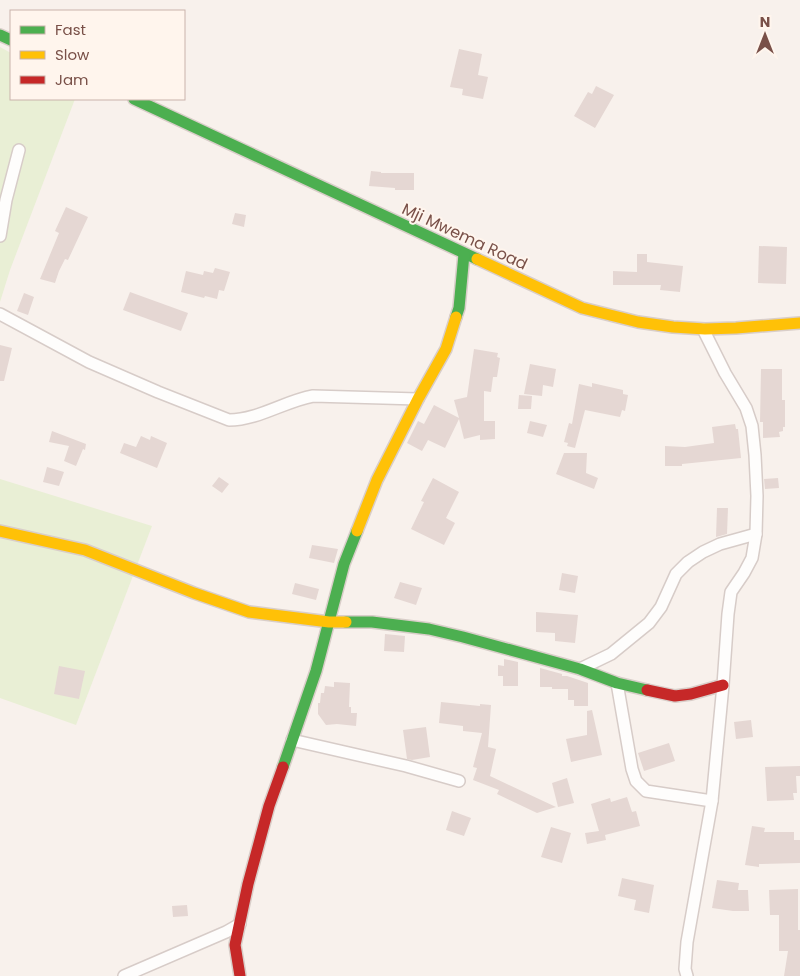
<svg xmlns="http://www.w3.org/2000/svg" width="800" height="976" font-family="Poppins,sans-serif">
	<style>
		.green { fill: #e9efd5 }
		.building { fill: #e5d7d3 }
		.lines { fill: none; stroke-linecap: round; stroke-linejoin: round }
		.street-casing { stroke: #d7ccc8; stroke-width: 14 }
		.fast-casing { stroke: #d9cec9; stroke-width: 14 }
		.slow-casing { stroke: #d9cec9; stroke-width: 14 }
		.jam-casing { stroke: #d9cec9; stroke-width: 14 }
		.street { stroke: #fefdfc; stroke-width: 11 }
		.fast { stroke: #4caf50; stroke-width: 11 }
		.slow { stroke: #ffc107; stroke-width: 11 }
		.jam { stroke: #c62828; stroke-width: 11 }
		.labels { text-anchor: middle; stroke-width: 4; stroke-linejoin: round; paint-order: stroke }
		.street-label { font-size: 16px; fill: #795048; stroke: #fff5ed }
	</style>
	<rect width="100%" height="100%" fill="#f8f1ec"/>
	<!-- green -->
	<g class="green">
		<path d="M0,47L11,53V99H75L10,270L0,302Z"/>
		<path d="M0,479L152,526L76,725L0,698Z"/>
	</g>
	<!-- building -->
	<g class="building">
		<path d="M459,49L482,54L478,75L488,77L483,99L462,95L463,89L450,87Z"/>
		<path d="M596,86L614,95L595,128L574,116L588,92L592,94Z"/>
		<path d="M371,171L381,172V173H414V190H395V188L369,186Z"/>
		<path d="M66,207L88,217L68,260L65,259L59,271L55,283L40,279L59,233L55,231Z"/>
		<path d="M235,213L246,215L244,227L232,224Z"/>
		<path d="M759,246L787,247L786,284L758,283Z"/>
		<path d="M637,254H647V262L683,266L680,292L660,290L661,285H613V271L637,272Z"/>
		<path d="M215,268L230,272L224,291L219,290L217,299L205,296L204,298L181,292L186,271L203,275L204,271L213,273Z"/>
		<path d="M130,292L188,313L181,331L123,310Z"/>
		<path d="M24,293L34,297L28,315L17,311Z"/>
		<path d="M0,345L12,348L4,381H0Z"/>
		<path d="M474,349L498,353L497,357L500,358L497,377H493L491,392L484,391V421H495V439L480,440V435L464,439L459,419L445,448L428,440L422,451L407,443L418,421L424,424L434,405L459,418L454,400L467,397Z"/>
		<path d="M530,364L556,369L553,387L543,385L542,396L524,394Z"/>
		<path d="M761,369H782V400H785V427H783V431L779,432L780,437L763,438V422H760Z"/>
		<path d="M592,383L623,390V394L628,395L625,411L622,410L620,417L585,410L575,448L567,446L568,443L564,442L569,423L572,424L579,384L592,387Z"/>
		<path d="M519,395L532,396L531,409H518Z"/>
		<path d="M530,421L547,425L543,437L527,433Z"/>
		<path d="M735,424L736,429H738L741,458L682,464V466H665V446L685,447L714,443L712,427Z"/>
		<path d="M52,431L86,444L85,450L83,449L76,466L64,461L69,446L49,442Z"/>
		<path d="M141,436L150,440L151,436L167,443L157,468L120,453L124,443L136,447Z"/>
		<path d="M564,453H587L586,473L598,478L594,489L556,474Z"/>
		<path d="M47,467L64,472L59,486L43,482Z"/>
		<path d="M219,477L229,484L222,493L212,486Z"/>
		<path d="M433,478L459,492L446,518L455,523L444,545L411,529L424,502L421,501Z"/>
		<path d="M778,478L779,488L765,489L764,479Z"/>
		<path d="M717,508H728L727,534L716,537Z"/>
		<path d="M312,545L338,549L334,563L309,558Z"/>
		<path d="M562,573L578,576L575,593L559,590Z"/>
		<path d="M400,582L422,588L416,605L394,598Z"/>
		<path d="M295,583L319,589L316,600L292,594Z"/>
		<path d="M536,612L578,615L575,643L555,641V633L536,632Z"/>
		<path d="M385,634L405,636L404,652L384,651Z"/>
		<path d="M504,659L518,662V686H503V676H498V665L504,666Z"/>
		<path d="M59,666L85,671L79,699L54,694Z"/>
		<path d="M540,668L562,674V676H567L588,683V706H574V700H568V689H552V687H540Z"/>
		<path d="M334,682L350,683L349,707H351V713H357L356,726L337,724L326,725L318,714V703H320L321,693H324L325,686L334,687Z"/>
		<path d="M441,702L480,706V704L491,705L488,747L496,749L490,776L556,807L537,813L497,794L499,790L473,780L477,768L473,767L482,733L463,731V726L439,723Z"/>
		<path d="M592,710L602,755L571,762L566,739L587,735V711Z"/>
		<path d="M751,720L753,737L736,739L734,722Z"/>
		<path d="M426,727L430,757L412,760L407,759L403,730Z"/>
		<path d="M669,743L675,761L644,771L638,753Z"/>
		<path d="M800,766V776H796L797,793H793L794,800L767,801L765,767Z"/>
		<path d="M567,778L574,803L558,807L552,783Z"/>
		<path d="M627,797L632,812L636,811L640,826L605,835L606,840L587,844L585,833L599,831L591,804L610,798L611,802Z"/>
		<path d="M452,811L471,818L464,836L446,830Z"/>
		<path d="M752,826L765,828L764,832H794V840H800V863L759,864V867L745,865Z"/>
		<path d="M551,827L571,833L562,863L541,857Z"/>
		<path d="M622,878L654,885L649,913L634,910L636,900L618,896Z"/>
		<path d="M717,880L739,883L738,890H748L749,911H733L712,908Z"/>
		<path d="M798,889V930H800V976H784L788,951H779V915H770L769,890Z"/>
		<path d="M187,905L188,916L173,917L172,906Z"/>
	</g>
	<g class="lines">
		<!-- street casing -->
		<g class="street-casing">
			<g id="street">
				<path d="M0,236L6,200L19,150"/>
				<path d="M0,314L89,362L158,392L229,420C258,420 285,401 313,396L418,399"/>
				<path d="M580,669L611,654L649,623L661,607L676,574L688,562L703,552L720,544L756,534"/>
				<path d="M617,683L632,769L636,781L646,791L712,801"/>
				<path d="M292,740L406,766L459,781"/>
				<path d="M124,976L226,932L240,924"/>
				<path d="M687,976L685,969L687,942L712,801L723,685L728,614L731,592L744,573L752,558L756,534L757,496L755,455L752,426L746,408L725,373L703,329"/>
			</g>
		</g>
		<!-- fast casing -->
		<g class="fast-casing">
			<g id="fast">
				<path d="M0,35L11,40"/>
				<path d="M134,99L477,259"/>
				<path d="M456,317L459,308L464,254"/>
				<path d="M346,622H372L429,629L463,637L580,669L617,683L647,690"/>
				<path d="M283,767L316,671L344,564L357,531"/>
			</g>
		</g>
		<!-- slow casing -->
		<g class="slow-casing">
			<g id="slow">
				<path d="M477,259L582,308L638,322L673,327L705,329L736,328L800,323"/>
				<path d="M0,531L85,550L194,593L249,612L329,622H346"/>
				<path d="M357,531L377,480L418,399L446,349L456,317"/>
			</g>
		</g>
		<!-- jam casing -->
		<g class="jam-casing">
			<g id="jam">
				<path d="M647,690L675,696L691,694L723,685"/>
				<path d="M240,976L235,945L248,884L269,806L283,767"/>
			</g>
		</g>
		<!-- street -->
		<use href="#street" class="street"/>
		<!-- fast -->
		<use href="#fast" class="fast"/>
		<!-- slow -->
		<use href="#slow" class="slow"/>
		<!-- jam -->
		<use href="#jam" class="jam"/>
	</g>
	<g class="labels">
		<!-- street labels -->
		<g class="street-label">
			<text transform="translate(465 236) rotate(25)" y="6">Mji Mwema Road</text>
		</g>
	</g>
	<!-- legend -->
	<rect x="10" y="10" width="175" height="90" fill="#fff5ed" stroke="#c9b3ab"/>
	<rect x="20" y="26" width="25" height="8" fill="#4caf50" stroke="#c9b3ab"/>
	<text x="55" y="35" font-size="15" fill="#795048">Fast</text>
	<rect x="20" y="51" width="25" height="8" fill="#ffc107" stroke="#c9b3ab"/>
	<text x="55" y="60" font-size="15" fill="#795048">Slow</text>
	<rect x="20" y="76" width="25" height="8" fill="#c62828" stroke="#c9b3ab"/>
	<text x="55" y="85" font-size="15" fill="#795048">Jam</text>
	<!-- north arrow -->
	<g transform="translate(765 35)" stroke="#fff5ed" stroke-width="4" paint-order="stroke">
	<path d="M0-4L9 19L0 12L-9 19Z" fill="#795048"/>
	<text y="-8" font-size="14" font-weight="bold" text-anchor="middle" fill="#795048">N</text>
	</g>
</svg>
